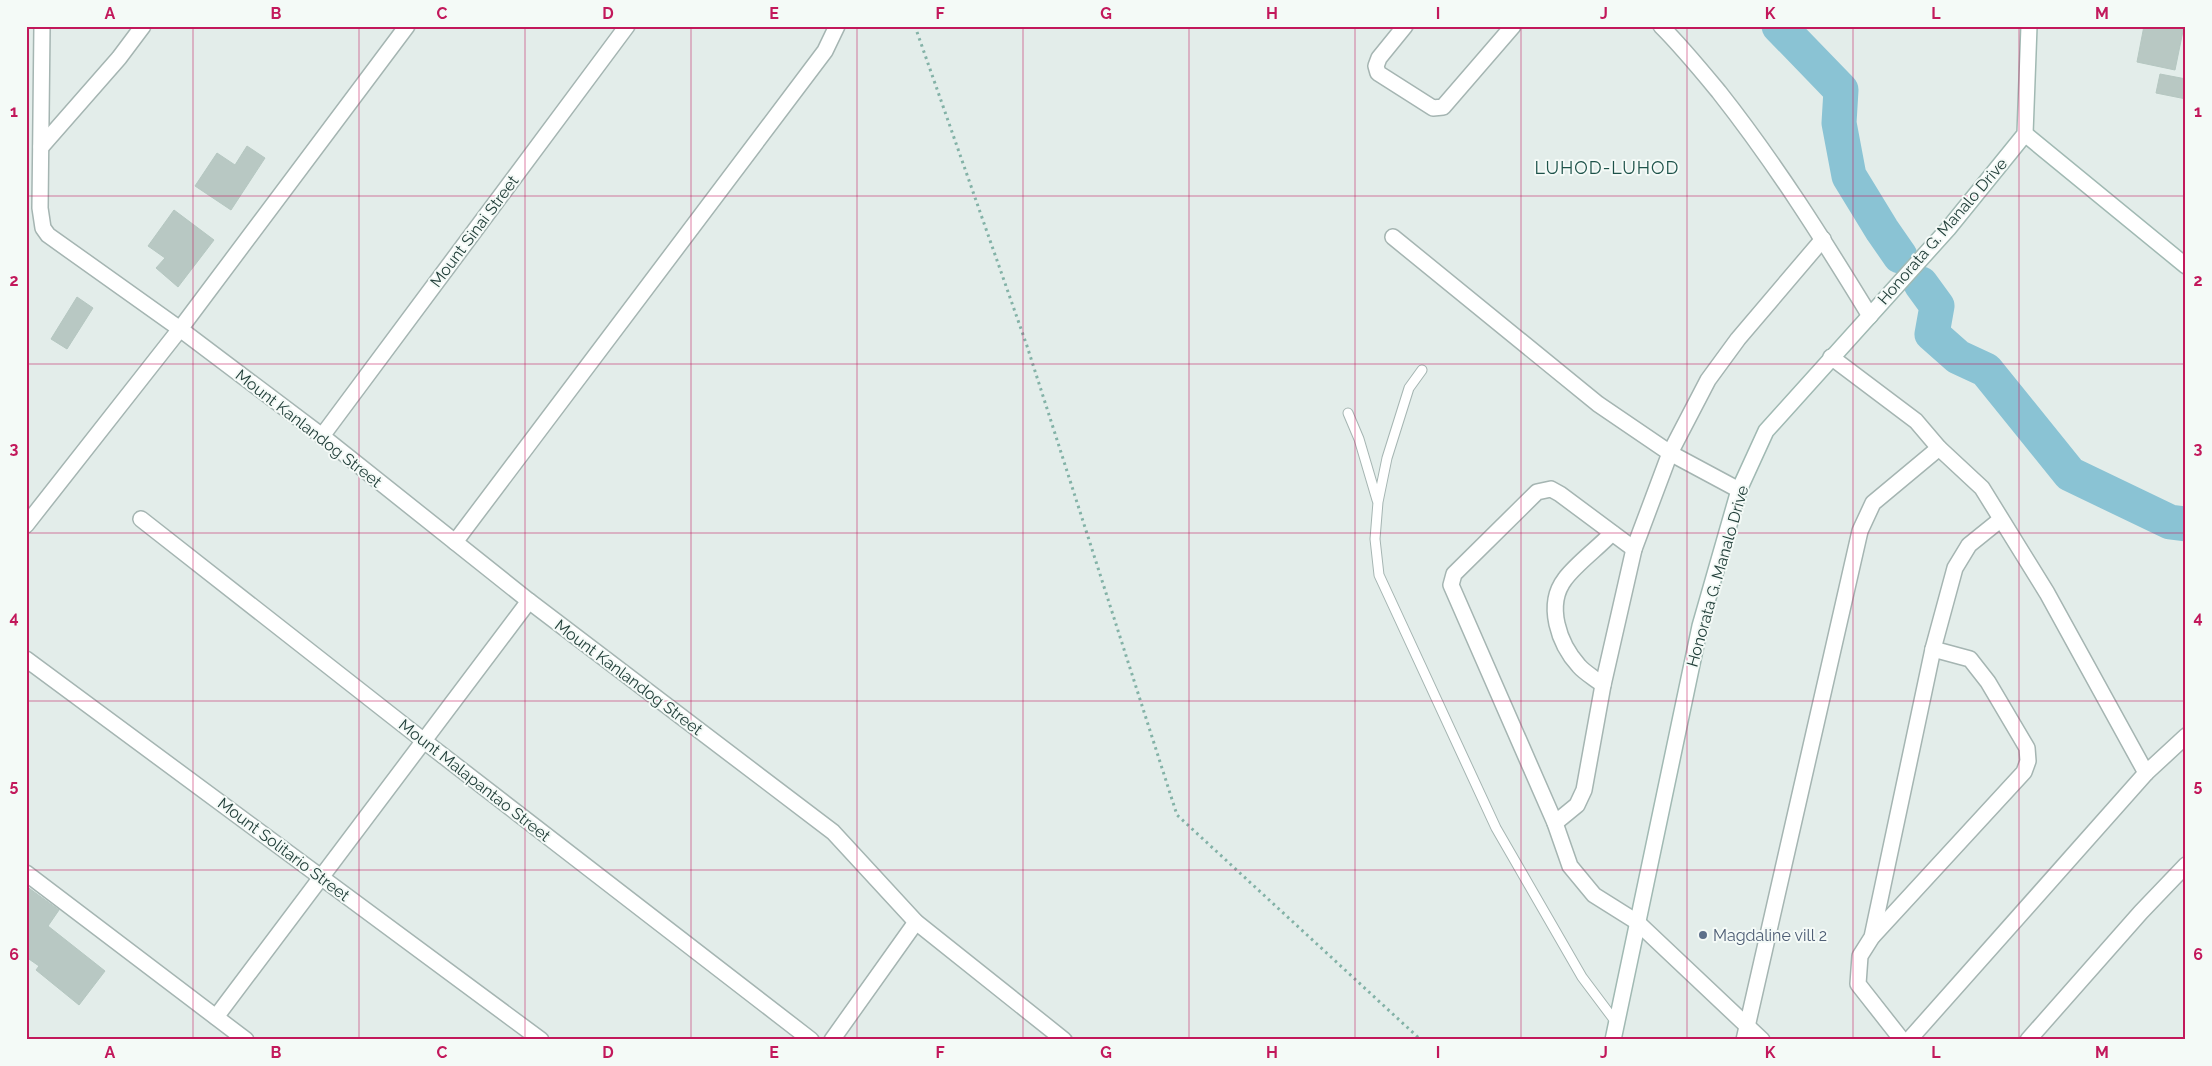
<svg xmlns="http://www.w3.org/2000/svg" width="2212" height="1066" font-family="Raleway,sans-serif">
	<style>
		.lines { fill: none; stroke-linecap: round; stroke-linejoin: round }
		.river { stroke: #8ac3d4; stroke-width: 35 }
		.building { fill: #b8c8c3; stroke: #b5c7c1 }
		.lane-casing { stroke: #a5b5b2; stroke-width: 11 }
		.street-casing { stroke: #a5b5b2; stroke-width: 18 }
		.secondary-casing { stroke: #a1b9b3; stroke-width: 18 }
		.path { stroke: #83b2a7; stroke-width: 3; stroke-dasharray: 2.5 4; stroke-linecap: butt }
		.lane { stroke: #fff; stroke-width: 9 }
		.street { stroke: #fff; stroke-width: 15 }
		.secondary { stroke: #fff; stroke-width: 15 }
		.grid { fill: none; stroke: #c2185b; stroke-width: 1; stroke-opacity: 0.55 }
		.service-dot { fill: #5c6f8a; stroke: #f4faf7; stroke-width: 2 }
		.labels { text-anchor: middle; stroke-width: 4; stroke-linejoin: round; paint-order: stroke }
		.street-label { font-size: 16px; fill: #223f3a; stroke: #f4faf7 }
		.service-label { font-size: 16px; fill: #4e5e75; stroke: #f4faf7; text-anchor: start }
		.neighbourhood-label { font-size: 18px; letter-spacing: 1px; fill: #1d5249; stroke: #f4faf7 }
		.neatline { fill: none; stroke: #c2185b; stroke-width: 2 }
		.grid-label { font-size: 16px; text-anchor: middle; font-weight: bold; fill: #c2185b }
	</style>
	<rect width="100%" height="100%" fill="#e3edea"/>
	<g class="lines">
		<!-- river -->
		<g class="river">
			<path d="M1779,26L1841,90L1839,123L1849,176L1882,230L1900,256"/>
			<path d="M1921,284L1937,306L1932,334L1958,357L1986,370L2070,474L2170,522L2186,524"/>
		</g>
	</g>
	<!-- building -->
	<g class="building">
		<path d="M2144,26H2184L2175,70L2137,62Z"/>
		<path d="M2160,74L2186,79V99L2156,93Z"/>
		<path d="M247,146L265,158L231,210L195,186L217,153L235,165Z"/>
		<path d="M174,210L214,240L178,287L156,268L165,258L148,246Z"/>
		<path d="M77,297L93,308L67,349L51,339Z"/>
		<path d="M26,886L59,910L48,926L105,971L79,1005L36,970L39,966L26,957Z"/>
	</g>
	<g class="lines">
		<!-- lane casing -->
		<g class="lane-casing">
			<g id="lane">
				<path d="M1422,370L1409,388L1387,458L1378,502L1375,539L1379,575L1496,828L1582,977L1615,1021"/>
				<path d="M1348,413L1359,439L1377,500"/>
			</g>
		</g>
		<!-- street casing -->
		<g class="street-casing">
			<g id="street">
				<path d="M42,26L40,208L43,228L48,235L180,329L322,436L529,601L833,832L916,922L1064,1040"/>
				<path d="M1405,26L1379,58L1376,66L1378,73L1433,108L1443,107L1513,26"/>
				<path d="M1661,26C1682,47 1700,69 1719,92C1775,163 1823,239 1870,316"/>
				<path d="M41,147L119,58L143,26"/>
				<path d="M1393,237L1598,404L1670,453L1739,490"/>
				<path d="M1831,357L1916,421L1939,448L1982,488L2047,593L2146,773"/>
				<path d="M322,436L627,26"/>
				<path d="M141,519L424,741L811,1040"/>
				<path d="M26,525L180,329L407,26"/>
				<path d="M455,542L825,51L837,26"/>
				<path d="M1634,549L1560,494L1551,489L1537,492L1454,574L1451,585L1555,823L1570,866L1594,895L1637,922L1762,1040"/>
				<path d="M26,659L541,1040"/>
				<path d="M1603,685C1596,679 1585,673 1579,666C1559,644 1545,605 1565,579C1576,564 1598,548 1612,533"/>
				<path d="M1555,823L1577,805L1584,790L1603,685L1634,549L1670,453L1708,380L1738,339L1823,239"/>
				<path d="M26,873L246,1040"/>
				<path d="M1873,936L2024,772L2028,761L2027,748L1988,682L1970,659L1933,649"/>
				<path d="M216,1017L529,601"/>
				<path d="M832,1040L916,922"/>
				<path d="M1744,1040L1860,531L1873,503L1939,448"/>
				<path d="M1902,1040L1858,984L1860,956L1872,937L1933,649L1955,568L1969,545L2000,520"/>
				<path d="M1909,1040L2146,773L2186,736"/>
				<path d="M2028,1040L2141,912L2186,865"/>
			</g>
		</g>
		<!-- secondary casing -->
		<g class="secondary-casing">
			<g id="secondary">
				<path d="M2025,134L2186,266"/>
				<path d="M1613,1040L1700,626L1739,490L1766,431L1948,229L2025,134L2029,26"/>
			</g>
		</g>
		<!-- path -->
		<path class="path" d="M917,32L1027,346L1177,815L1421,1040"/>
		<!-- lane -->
		<use href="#lane" class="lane"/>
		<!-- street -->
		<use href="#street" class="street"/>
		<!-- secondary -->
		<use href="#secondary" class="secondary"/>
	</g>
	<!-- grid -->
	<path class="grid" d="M193,26V1040M359,26V1040M525,26V1040M691,26V1040M857,26V1040M1023,26V1040M1189,26V1040M1355,26V1040M1521,26V1040M1687,26V1040M1853,26V1040M2019,26V1040M26,196H2186M26,364H2186M26,533H2186M26,701H2186M26,870H2186"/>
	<!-- markers -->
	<circle class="service-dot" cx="1703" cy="935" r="5"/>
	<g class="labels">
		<!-- street labels -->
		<g class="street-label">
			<text transform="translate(474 231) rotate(-53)" y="6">Mount Sinai Street</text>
			<text transform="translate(1942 231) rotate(-49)" y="6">Honorata G. Manalo Drive</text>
			<text transform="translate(309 428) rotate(38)" y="6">Mount Kanlandog Street</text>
			<text transform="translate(1717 576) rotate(-74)" y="6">Honorata G. Manalo Drive</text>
			<text transform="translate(629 677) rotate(37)" y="6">Mount Kanlandog Street</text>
			<text transform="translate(475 780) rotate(38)" y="6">Mount Malapantao Street</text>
			<text transform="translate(284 849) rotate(37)" y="6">Mount Solitario Street</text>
		</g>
		<!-- service labels -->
		<g class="service-label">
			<text x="1713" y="941">Magdaline vill 2</text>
		</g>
		<!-- neighbourhood labels -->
		<g class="neighbourhood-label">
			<text x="1607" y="174">LUHOD-LUHOD</text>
		</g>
	</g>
	<!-- border -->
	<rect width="2212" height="1066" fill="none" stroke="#f4faf7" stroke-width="55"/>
	<rect x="28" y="28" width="2156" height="1010" class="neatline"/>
	<g class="grid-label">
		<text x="110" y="19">A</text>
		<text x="276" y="19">B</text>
		<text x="442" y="19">C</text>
		<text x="608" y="19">D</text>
		<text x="774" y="19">E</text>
		<text x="940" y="19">F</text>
		<text x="1106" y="19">G</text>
		<text x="1272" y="19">H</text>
		<text x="1438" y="19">I</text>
		<text x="1604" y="19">J</text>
		<text x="1770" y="19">K</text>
		<text x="1936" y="19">L</text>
		<text x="2102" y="19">M</text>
		<text x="14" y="117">1</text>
		<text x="2198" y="117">1</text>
		<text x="14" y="286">2</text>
		<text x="2198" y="286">2</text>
		<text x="14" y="454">3</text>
		<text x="2198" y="454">3</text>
		<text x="14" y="623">4</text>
		<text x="2198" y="623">4</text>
		<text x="14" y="791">5</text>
		<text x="2198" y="791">5</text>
		<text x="14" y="960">6</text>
		<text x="2198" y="960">6</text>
		<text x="110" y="1058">A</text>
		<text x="276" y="1058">B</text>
		<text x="442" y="1058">C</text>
		<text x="608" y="1058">D</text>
		<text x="774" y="1058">E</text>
		<text x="940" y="1058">F</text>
		<text x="1106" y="1058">G</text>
		<text x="1272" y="1058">H</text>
		<text x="1438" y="1058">I</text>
		<text x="1604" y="1058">J</text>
		<text x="1770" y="1058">K</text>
		<text x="1936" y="1058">L</text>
		<text x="2102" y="1058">M</text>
	</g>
</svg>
